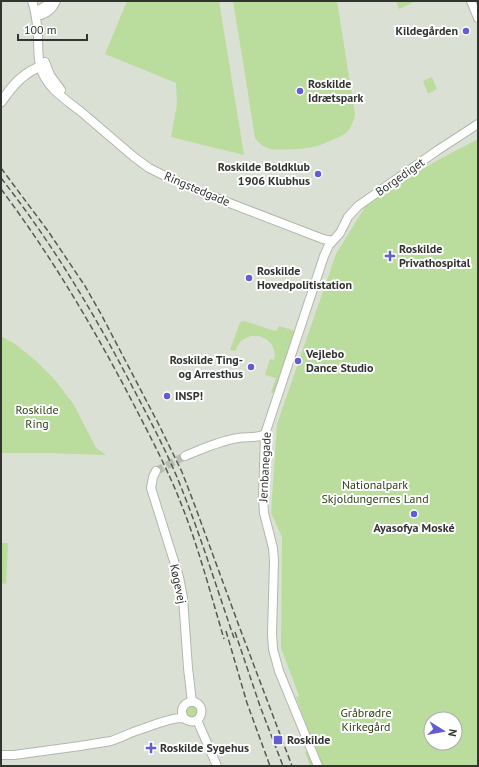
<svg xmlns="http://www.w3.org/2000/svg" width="479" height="767" font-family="'PT Sans',sans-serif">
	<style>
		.green { fill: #badc9c; fill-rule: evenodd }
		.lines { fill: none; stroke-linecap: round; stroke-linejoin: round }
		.secondary-tunnel { stroke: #b8beb3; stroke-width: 8; stroke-dasharray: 8 4; stroke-linecap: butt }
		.secondary-casing { stroke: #b1b8ab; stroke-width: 10 }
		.primary-casing { stroke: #b1b8ab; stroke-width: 11 }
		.secondary { stroke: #fff; stroke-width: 8 }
		.primary { stroke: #fff; stroke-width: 9 }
		.rail { stroke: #575a53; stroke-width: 1.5; stroke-dasharray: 6 3; stroke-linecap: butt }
		.poi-dot { fill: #625cd5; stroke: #fff; stroke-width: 1.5 }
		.labels { text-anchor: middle; stroke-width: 4; stroke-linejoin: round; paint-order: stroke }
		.poi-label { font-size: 12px; font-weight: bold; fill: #32342f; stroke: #fff; text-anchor: start }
		.street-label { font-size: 12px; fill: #32342f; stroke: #fff }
		.park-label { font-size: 12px; fill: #2c4312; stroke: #fff }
	</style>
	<rect width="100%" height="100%" fill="#dae1d4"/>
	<!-- green -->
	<g class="green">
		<path d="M127,1H219L244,155L171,137L177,104L176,83L105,54Z"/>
		<path d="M233,1H337L355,114C354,120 351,129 346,133C340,137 324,144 317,146C307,149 276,151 267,148C262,146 258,142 255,138L244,68Z"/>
		<path d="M396,1H416L399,9Z"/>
		<path d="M432,77L437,89L428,94L423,81Z"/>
		<path d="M478,139V766H310L305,752L315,747L296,697L299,696L281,648L282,537L271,513L277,424L336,254L368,202L438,160ZM431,719H455V743H431Z"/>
		<path d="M242,321H245L275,331L277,330L279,326L295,331L275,394L271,392L276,378L265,375L270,359L274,360C279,341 256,328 241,341C238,344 237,348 235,351L230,350L239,325L240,323Z"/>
		<path d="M1,336L15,344L35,360L55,380L74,405L96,448L106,455L45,453H1Z"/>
		<path d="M1,543H8L6,584L1,583Z"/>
		<circle cx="192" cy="711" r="6"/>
	</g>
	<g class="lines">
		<!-- secondary-tunnel -->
		<path class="secondary-tunnel" d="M156,471L185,456"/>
		<!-- secondary casing -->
		<g class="secondary-casing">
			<g id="secondary">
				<path d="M32,1C36,12 37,23 38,35C38,45 38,56 40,66C45,86 63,98 79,110L134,157L149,168L165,176L201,192L323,239L332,241"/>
				<path d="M471,1L478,18"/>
				<path d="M36,13L41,15C49,12 52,9 56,1"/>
				<path d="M36,13C41,7 48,5 54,1"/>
				<path d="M45,62L50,75L61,90"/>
				<path d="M185,456C202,449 219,441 238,438C247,436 257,439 265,434"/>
				<path d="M156,471L153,477L151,488L179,577L183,598L188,668L192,702"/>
				<path d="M197,720L217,766"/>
				<path d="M1,755H14C36,752 58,749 80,746C91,744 100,743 111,741C121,738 131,732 142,729C154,725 167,719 180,718C186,718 189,723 195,721C201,719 203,711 200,706C192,695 175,707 185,719"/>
				<path d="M318,766L279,671L273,649L272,634L274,561L273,548L264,513L263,499L265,434L324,256L329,245L340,233L348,217L358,206L438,150L478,124"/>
			</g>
		</g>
		<!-- primary casing -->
		<g class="primary-casing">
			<path id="primary" d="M1,102C13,85 24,71 45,65"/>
		</g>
		<!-- secondary -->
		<use href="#secondary" class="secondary"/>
		<!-- primary -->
		<use href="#primary" class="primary"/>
		<!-- rail -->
		<g class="rail">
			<path d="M1,168L48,231L85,286L101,314L158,423L182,472L195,506L239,626L292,766"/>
			<path d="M1,178C53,244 95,315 133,388C151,422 169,456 183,492C202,540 217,589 234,638"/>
			<path d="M1,189C52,257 95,330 134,405C151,438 169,472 182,506C199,549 211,595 224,639"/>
			<path d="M226,631L247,703L270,766"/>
			<path d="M235,632L260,706L283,766"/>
		</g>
	</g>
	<!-- markers -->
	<g class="poi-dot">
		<circle cx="466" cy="31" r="4"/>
		<circle cx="300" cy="91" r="4"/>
		<circle cx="318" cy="174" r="4"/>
		<path d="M388 250h4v4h4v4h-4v4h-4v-4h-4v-4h4z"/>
		<circle cx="249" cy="278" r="4"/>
		<circle cx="298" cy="361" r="4"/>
		<circle cx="251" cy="367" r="4"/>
		<circle cx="167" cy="396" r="4"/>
		<circle cx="414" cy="514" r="4"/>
		<rect x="273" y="735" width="10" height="10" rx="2"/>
		<path d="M149 742h4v4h4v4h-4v4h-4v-4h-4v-4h4z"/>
	</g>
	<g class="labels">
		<!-- poi labels -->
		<g class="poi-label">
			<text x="458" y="35" text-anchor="end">Kildegården</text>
			<text x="308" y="88">Roskilde<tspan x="308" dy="14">Idrætspark</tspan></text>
			<text x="310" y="171" text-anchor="end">Roskilde Boldklub<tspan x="310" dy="14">1906 Klubhus</tspan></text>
			<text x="399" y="253">Roskilde<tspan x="399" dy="14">Privathospital</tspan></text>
			<text x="257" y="275">Roskilde<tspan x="257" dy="14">Hovedpolitistation</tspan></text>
			<text x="306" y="358">Vejlebo<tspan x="306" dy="14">Dance Studio</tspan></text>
			<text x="243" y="364" text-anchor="end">Roskilde Ting-<tspan x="243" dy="14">og Arresthus</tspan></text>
			<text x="175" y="400">INSP!</text>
			<text x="414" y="532" text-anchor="middle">Ayasofya Moské</text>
			<text x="287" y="744">Roskilde</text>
			<text x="160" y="752">Roskilde Sygehus</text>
		</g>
		<!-- street labels -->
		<g class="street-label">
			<text transform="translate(400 177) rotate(-35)" y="4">Borgediget</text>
			<text transform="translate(197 189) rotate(23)" y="4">Ringstedgade</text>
			<text transform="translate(265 467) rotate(-87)" y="4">Jernbanegade</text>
			<text transform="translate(178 584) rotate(78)" y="4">Køgevej</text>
		</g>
		<!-- park labels -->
		<g class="park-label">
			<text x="37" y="414">Roskilde<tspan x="37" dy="14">Ring</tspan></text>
			<text x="375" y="489">Nationalpark<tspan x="375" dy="14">Skjoldungernes Land</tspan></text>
			<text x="366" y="717">Gråbrødre<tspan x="366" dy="14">Kirkegård</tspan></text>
		</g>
	</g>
	<!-- border -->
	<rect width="479" height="767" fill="none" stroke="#32342f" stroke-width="4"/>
	<!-- north arrow -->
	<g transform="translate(443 731) rotate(101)"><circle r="19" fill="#ffffff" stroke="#adaeac"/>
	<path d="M0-3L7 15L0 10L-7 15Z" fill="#625cd5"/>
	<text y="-6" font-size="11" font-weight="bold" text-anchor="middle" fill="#32342f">N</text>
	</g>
	<!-- scale -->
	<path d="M18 34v6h69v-6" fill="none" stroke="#32342f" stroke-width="2"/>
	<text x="24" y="34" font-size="12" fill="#32342f" stroke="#ffffff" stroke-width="3" paint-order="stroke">100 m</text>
</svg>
